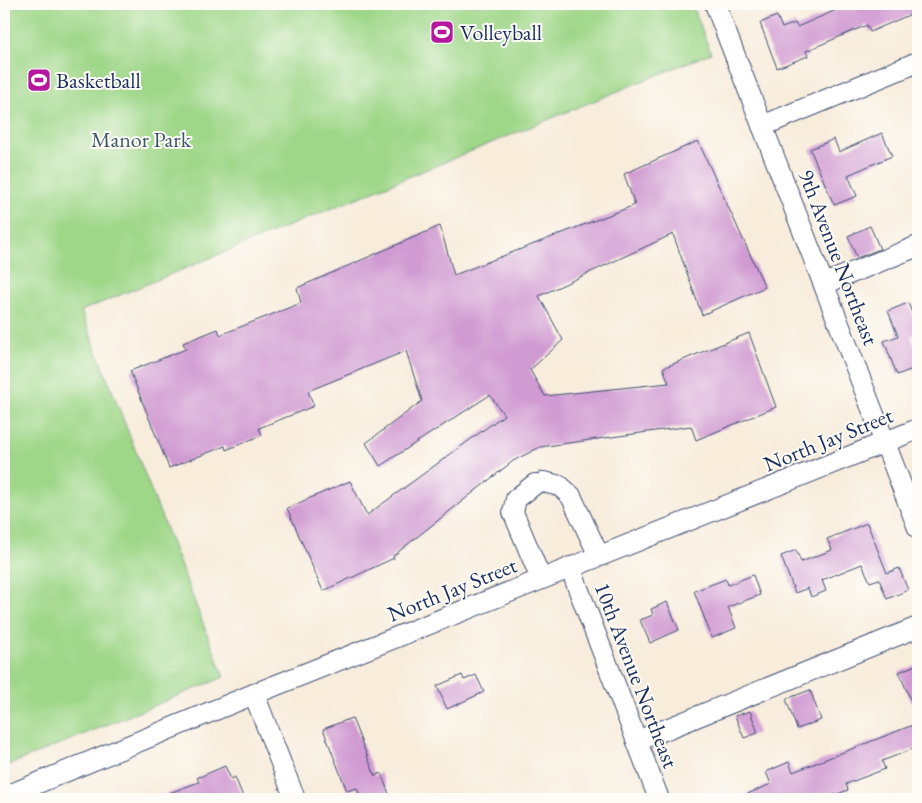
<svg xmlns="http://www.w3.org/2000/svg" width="922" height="803" font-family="'EB Garamond',serif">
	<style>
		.green { fill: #9fd789; stroke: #5d8374 }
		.building { fill: #d09ad2 }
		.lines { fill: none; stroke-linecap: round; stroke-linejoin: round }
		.minor-casing { stroke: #3c4b71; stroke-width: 22 }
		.minor { stroke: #fff; stroke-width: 20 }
		.labels { text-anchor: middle; stroke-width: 4; stroke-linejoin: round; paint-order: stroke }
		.poi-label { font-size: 22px; fill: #1b2f5e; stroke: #fdfcf7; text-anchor: start }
		.park-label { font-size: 22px; fill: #3c5969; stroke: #fdfcf7 }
		.street-label { font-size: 22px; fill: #1b2f5e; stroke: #fdfcf7 }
	</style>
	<rect width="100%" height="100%" fill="#fdfcf7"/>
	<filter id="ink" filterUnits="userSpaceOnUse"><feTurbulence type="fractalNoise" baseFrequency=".02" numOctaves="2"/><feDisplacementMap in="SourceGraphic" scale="10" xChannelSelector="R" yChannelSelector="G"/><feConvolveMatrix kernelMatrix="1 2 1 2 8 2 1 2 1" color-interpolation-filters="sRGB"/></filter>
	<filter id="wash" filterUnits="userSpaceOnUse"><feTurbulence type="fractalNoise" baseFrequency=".0096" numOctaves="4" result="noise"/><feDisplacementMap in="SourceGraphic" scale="20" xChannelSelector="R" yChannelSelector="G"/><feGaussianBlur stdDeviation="1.12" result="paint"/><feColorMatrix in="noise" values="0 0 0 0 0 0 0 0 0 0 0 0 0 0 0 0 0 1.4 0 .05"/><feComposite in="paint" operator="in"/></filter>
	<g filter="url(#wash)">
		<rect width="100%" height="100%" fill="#f8ecdb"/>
		<!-- green -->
		<path class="green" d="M4,4H692L711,53L81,311L224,677L4,767Z"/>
		<g id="blocks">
			<!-- building -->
			<g class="building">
				<path d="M850,4H918V11L870,32L867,25L806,51L808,56L777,68L760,23L777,16L782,28L795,23L797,27Z"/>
				<path d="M882,133L892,156L848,175L857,196L834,205L810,149L834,139L839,152Z"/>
				<path d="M698,141L765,287L702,315L673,234L539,296L563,340L530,370L545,396L669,383L663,368L749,333L776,407L696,440L691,426L540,447L513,461L393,556L394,558L323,591L287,508L350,481L367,515L504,415L490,395L380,466L366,443L422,401L406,351L308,391L314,406L259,428L262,435L226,450L225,446L169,468L130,371L186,349L183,343L218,329L220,335L301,303L297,288L440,226L454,275L635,205L624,174Z"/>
				<path d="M870,226L880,249L857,258L848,236Z"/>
				<path d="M908,303L918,328V333L911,336L918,355V367L897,375L884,341L898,336L888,311Z"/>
				<path d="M867,523L887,573L899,568L908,590L887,599L879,579L870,582L862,564L822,580L826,591L811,597L808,588L795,593L781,556L796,550L801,562L832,550L827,539Z"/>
				<path d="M753,575L760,595L728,607L736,628L712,638L694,591L726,579L728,585Z"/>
				<path d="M667,602L679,630L650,643L640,620L653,615L651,609Z"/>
				<path d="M918,664V718L899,672Z"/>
				<path d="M462,675L464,680L476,675L484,692L447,709L437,686Z"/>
				<path d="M810,690L821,720L797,729L786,699Z"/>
				<path d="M750,711L758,733L744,738L735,716Z"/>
				<path d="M352,718L375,776L381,773L391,799H361L357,788L347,791L323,729Z"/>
				<path d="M918,723V747L882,761L885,769L846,784L848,790L824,799H735L771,784L766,772L789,762L793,772Z"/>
				<path d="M225,766L231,779L235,777L244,799H157L156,798L199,782L197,778Z"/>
			</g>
		</g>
	</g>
	<g filter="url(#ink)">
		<use href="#blocks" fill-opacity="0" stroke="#3c4b71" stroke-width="1"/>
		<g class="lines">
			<!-- minor casing -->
			<g class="minor-casing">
				<g id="minor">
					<path d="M715,4L918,528"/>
					<path d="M762,126L918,62"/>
					<path d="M824,284L918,246"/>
					<path d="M544,482L560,486L571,496L599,556"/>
					<path d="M535,484L516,499L513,512L541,579"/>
					<path d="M570,567L659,799"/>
					<path d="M254,694L295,799"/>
					<path d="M637,741L918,627"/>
					<path d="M4,797L254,694L918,429"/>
				</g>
			</g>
			<!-- minor -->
			<use href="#minor" class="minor"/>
		</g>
	</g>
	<!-- icons -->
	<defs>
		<g id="stadium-square" transform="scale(1.25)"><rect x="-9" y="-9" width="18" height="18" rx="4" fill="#b5179e" stroke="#fdfcf7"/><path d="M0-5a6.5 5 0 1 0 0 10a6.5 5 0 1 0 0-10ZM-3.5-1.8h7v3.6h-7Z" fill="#fff"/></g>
	</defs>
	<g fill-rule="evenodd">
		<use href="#stadium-square" x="442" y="32"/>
		<use href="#stadium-square" x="39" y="80"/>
	</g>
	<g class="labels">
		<!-- poi labels -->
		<g class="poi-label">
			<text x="460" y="40">Volleyball</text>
			<text x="56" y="88">Basketball</text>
		</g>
		<!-- park labels -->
		<g class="park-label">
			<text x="141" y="147">Manor Park</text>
		</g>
		<!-- street labels -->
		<g class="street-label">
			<text transform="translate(839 257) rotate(69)" y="8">9th Avenue Northeast</text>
			<text transform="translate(828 439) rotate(-22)" y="8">North Jay Street</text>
			<text transform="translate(452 589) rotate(-22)" y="8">North Jay Street</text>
			<text transform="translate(637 675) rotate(69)" y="8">10th Avenue Northeast</text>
		</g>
	</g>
	<!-- margin -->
	<rect width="922" height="803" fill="none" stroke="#fdfcf7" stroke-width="20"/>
</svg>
